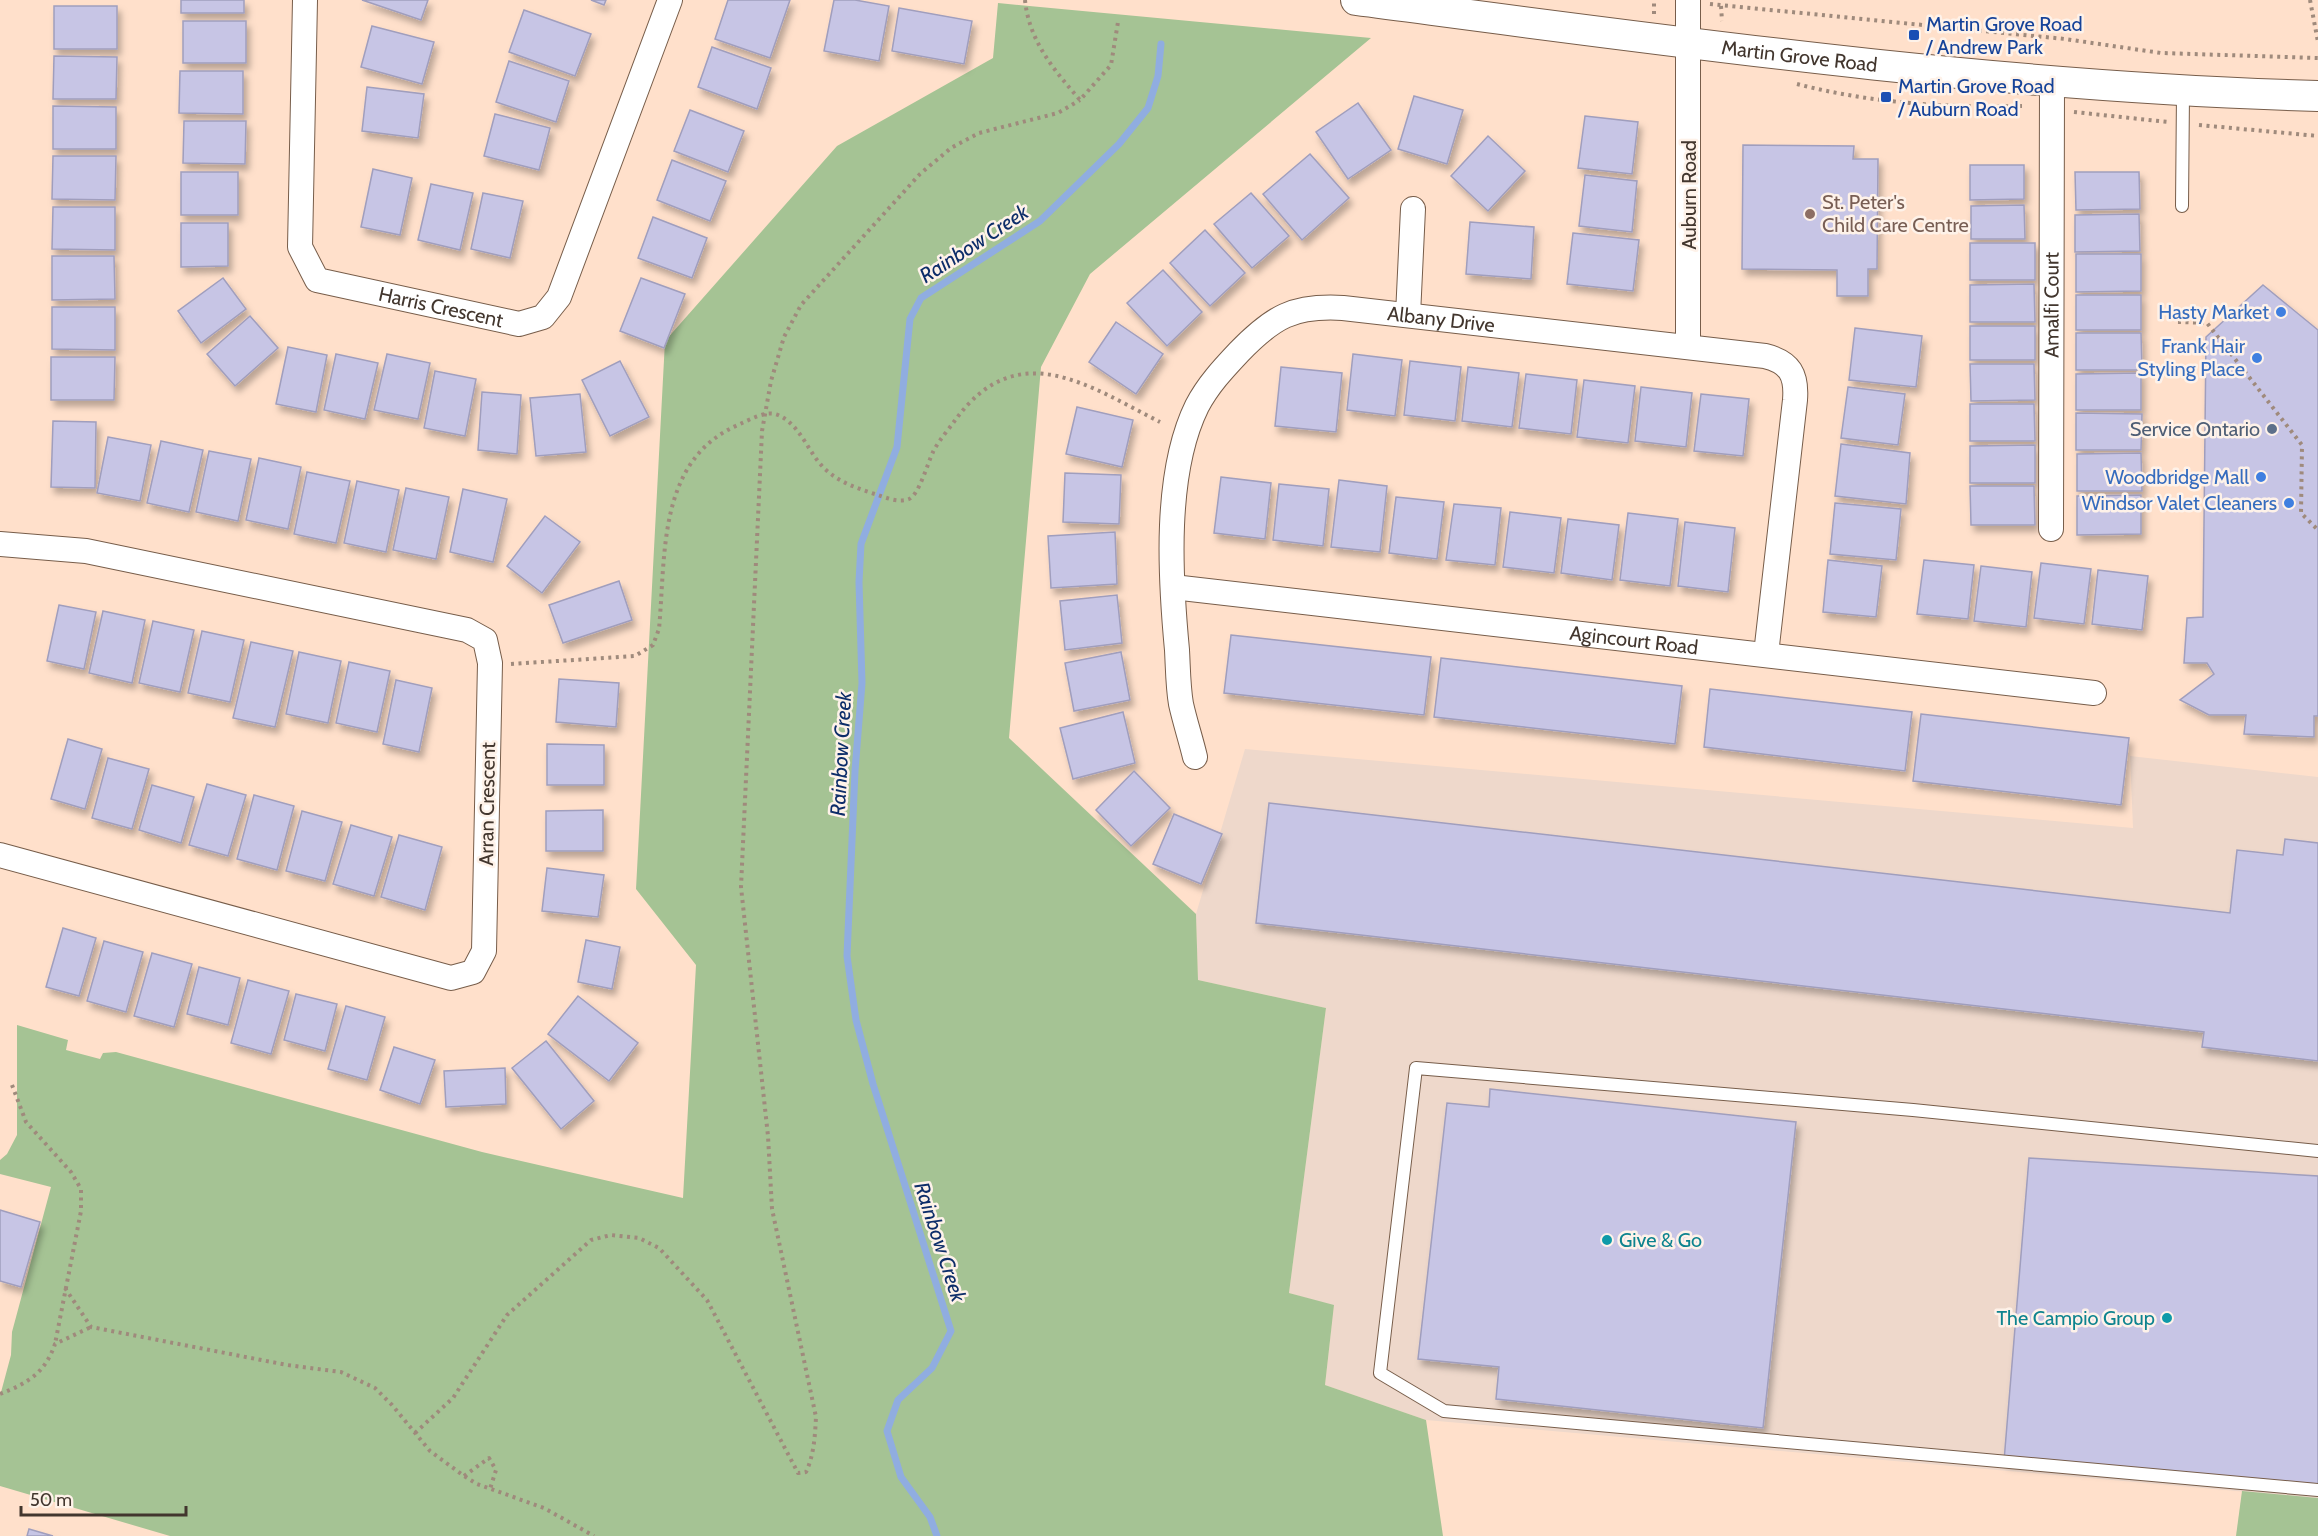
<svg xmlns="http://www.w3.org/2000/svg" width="2318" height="1536" font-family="Cabin,sans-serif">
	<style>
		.industrial { fill: #eed8cb }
		.green { fill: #a5c394 }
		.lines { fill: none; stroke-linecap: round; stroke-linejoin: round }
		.stream { stroke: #90ade0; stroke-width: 7 }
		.building { fill: #c7c5e5; stroke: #a09ebd; stroke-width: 1.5; filter: url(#shadow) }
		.service-casing { stroke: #775d4a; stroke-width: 14 }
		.minor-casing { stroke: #775d4a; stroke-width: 26 }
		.tertiary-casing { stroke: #775d4a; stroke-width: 32 }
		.path { stroke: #9f8a7c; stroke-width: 4; stroke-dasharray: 3 4.5; stroke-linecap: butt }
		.service { stroke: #fff; stroke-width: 12 }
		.minor { stroke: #fff; stroke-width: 24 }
		.tertiary { stroke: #fff; stroke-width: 30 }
		.transit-dot { fill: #1a4fb4; stroke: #fef2e9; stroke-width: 2 }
		.education-dot { fill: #8d6e63; stroke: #fef2e9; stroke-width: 2 }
		.shop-dot { fill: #3f7fe0; stroke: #fef2e9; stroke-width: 2 }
		.service-dot { fill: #5c6f8a; stroke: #fef2e9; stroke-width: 2 }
		.culture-dot { fill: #0f9aa8; stroke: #fef2e9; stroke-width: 2 }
		.labels { text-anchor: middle; stroke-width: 5; stroke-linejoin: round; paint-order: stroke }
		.transit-label { font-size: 20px; fill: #164399; stroke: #fef2e9; text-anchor: start }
		.street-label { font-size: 20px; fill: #42362e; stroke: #fef2e9 }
		.education-label { font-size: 20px; fill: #785e54; stroke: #fef2e9; text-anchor: start }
		.shop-label { font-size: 20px; fill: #366cbe; stroke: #fef2e9; text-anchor: end }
		.service-label { font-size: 20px; fill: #4e5e75; stroke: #fef2e9; text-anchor: end }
		.culture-label { font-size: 20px; fill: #0d838f; stroke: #fef2e9; text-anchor: start }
		.water-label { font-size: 21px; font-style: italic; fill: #0d2d69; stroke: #fef2e9 }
	</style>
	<defs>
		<filter id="shadow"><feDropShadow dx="3.5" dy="6" stdDeviation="3" flood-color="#0004"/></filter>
	</defs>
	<rect width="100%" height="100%" fill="#ffe0cb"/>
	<!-- industrial -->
	<path class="industrial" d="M1245,749L2133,828L2130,756L2318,777V1498L1426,1420L1325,1385L1334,1306L1289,1293L1326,1008L1198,980L1196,914Z"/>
	<!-- green -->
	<g class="green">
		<path d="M998,3L1371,38L1090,274L1041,367L1009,738L1196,914L1198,980L1326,1008L1289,1293L1334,1305L1325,1385L1426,1420L1443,1536H170L0,1486V1396L11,1355L12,1332L51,1187L0,1174V1160L7,1154L17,1135V1025L68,1040L66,1050L100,1059L103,1053L116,1052L482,1152L683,1198L696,965L636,889L665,341L837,146L993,58Z"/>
		<path d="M2242,1491L2318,1498V1536H2236Z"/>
	</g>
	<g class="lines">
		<!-- stream -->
		<path class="stream" d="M937,1536L930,1517L901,1477L887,1431L898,1400L932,1368L951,1331L873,1084L856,1020L847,956L855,771L862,683L859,582L861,544L897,447L910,319L921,298L1040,221L1119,144L1148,108L1158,76L1161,44"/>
	</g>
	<!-- building -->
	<g class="building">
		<rect x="181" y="0" width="63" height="13"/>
		<path d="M362,0H428L421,20Z"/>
		<path d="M591,0H606L604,5Z"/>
		<path d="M728,0H790L770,58L715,39Z"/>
		<path d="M834,0H855L889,6L879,61L824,51Z"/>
		<rect x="54" y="6" width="63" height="43"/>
		<path d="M899,8L972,21L964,64L892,51Z"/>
		<path d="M524,10L591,34L575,76L509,52Z"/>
		<rect x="183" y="21" width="63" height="42"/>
		<path d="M372,26L434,42L422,84L361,67Z"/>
		<path d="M712,47L771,68L757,109L698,87Z"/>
		<path d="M54,56L117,57L116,99H53Z"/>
		<path d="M509,61L569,81L556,122L496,102Z"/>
		<path d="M180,71H243V114L179,113Z"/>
		<path d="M367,87L424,94L418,138L362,131Z"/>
		<path d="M1414,96L1463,110L1447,164L1398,149Z"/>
		<path d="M1358,103L1391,150L1348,179L1316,132Z"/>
		<path d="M53,106L116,107V149H53Z"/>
		<path d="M690,110L744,131L728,172L674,151Z"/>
		<path d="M495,114L550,128L539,170L484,156Z"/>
		<path d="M1585,116L1638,122L1632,174L1578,168Z"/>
		<path d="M184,121H246L245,164L183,163Z"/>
		<path d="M1488,136L1525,171L1488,211L1451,176Z"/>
		<path d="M1743,145L1854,146L1853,159H1878L1877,269H1868V296H1837V270L1742,269Z"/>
		<path d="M1310,154L1349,198L1302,240L1263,194Z"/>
		<path d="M53,156H116L115,200L52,199Z"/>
		<path d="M672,160L726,181L710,221L657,200Z"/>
		<path d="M1970,165H2024V199L1970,200Z"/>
		<path d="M373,169L412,178L400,235L361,227Z"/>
		<rect x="181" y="172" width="57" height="43"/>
		<path d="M2075,172H2139L2140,209L2076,210Z"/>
		<path d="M1585,175L1637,181L1632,232L1579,226Z"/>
		<path d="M431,184L473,193L460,250L418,240Z"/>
		<path d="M483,193L523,201L510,258L471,249Z"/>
		<path d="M1251,193L1289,236L1252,268L1214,224Z"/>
		<path d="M2024,205L2025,239H1971V206Z"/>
		<path d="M53,207H115V250L52,249Z"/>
		<path d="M2139,214L2140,251L2075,252V215Z"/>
		<path d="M653,217L707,238L692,278L638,258Z"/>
		<path d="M1470,222L1534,227L1531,279L1466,274Z"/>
		<path d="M181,223H228V266L181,267Z"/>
		<path d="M1205,230L1245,273L1210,306L1170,263Z"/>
		<path d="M1573,233L1639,240L1633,291L1567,284Z"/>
		<rect x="1970" y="243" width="65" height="37"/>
		<path d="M2076,254H2141V291L2076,292Z"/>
		<path d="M52,256H114L115,299L52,300Z"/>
		<path d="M1163,270L1202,312L1167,346L1127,303Z"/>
		<path d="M223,278L246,309L201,343L178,311Z"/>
		<path d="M641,278L685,294L664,348L620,331Z"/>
		<path d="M2034,284L2035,322H1970V285Z"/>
		<path d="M2263,285L2318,330V716H2314V737L2244,734L2246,715H2209L2180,700L2214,674L2207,663H2184L2187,618L2203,617L2206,337Z"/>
		<rect x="2076" y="295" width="65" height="35"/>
		<path d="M52,307H115V350L52,349Z"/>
		<path d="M250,316L278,348L235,386L207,354Z"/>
		<path d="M1116,322L1163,354L1136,394L1089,362Z"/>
		<rect x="1970" y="326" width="65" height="34"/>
		<path d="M1855,328L1922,336L1916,387L1849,380Z"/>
		<path d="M2076,333H2141L2142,370H2076Z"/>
		<path d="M288,347L327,355L316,412L276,404Z"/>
		<path d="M336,354L378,363L365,419L324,410Z"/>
		<path d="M387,354L430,363L418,419L374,410Z"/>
		<path d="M1353,354L1402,360L1395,416L1347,410Z"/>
		<path d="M51,357H115L114,400H51Z"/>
		<path d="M620,361L649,417L610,436L582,380Z"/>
		<path d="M1410,361L1461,367L1455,421L1404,415Z"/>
		<path d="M1970,364H2034L2035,400L1971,401Z"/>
		<path d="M1281,367L1342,373L1336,432L1275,426Z"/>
		<path d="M1468,367L1519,373L1512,427L1462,421Z"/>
		<path d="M435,371L476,379L465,436L424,428Z"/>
		<path d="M2141,373V410H2076V374Z"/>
		<path d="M1526,374L1577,380L1571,434L1519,428Z"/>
		<path d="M1584,380L1635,386L1628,443L1577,437Z"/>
		<path d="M1641,387L1692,393L1686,447L1635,441Z"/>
		<path d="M1848,387L1905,394L1898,445L1841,438Z"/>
		<path d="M482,392L521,395L517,454L478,450Z"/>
		<path d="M580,394L586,452L536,456L530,398Z"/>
		<path d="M1701,394L1749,399L1743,456L1694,451Z"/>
		<path d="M1970,404H2034L2035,441H1970Z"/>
		<path d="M1077,407L1133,420L1122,467L1066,454Z"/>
		<path d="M2076,413L2142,414L2141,450H2076Z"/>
		<path d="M53,421L96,422L95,488L51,487Z"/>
		<path d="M108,437L151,445L140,501L97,493Z"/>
		<path d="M161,441L203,450L189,512L147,503Z"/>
		<path d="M1841,444L1910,453L1906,504L1835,496Z"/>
		<path d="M2035,445V483H1970V446Z"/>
		<path d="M209,451L251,459L238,521L196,512Z"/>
		<path d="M2141,453L2142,491H2077V454Z"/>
		<path d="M259,458L301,467L288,529L246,520Z"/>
		<path d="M307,472L350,481L336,543L294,534Z"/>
		<path d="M1065,473L1121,475L1119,524L1063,522Z"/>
		<path d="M1221,477L1271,483L1265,539L1214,533Z"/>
		<path d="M1339,480L1387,486L1380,552L1331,547Z"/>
		<path d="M357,481L399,490L386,552L344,543Z"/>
		<path d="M1279,484L1329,489L1323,546L1273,540Z"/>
		<path d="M1970,486H2034L2035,525H1971Z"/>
		<path d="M406,488L449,497L436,559L393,550Z"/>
		<path d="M463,489L507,499L493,562L450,552Z"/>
		<path d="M2141,495V534L2077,535V496Z"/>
		<path d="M1396,497L1444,502L1437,559L1389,553Z"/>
		<path d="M1835,503L1901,509L1896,560L1830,554Z"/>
		<path d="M1454,504L1501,508L1495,565L1446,560Z"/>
		<path d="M1510,512L1561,518L1554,573L1503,567Z"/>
		<path d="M1628,513L1678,519L1670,586L1620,580Z"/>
		<path d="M545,516L580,542L542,593L507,566Z"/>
		<path d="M1568,519L1619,525L1612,580L1561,573Z"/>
		<path d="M1685,522L1735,528L1728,592L1678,586Z"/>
		<path d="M1115,532L1117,584L1051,588L1048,536Z"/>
		<path d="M1828,560L1882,566L1876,617L1823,612Z"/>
		<path d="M1924,560L1974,565L1968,619L1917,614Z"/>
		<path d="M2041,563L2091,569L2084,624L2034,618Z"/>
		<path d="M1981,566L2032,572L2026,627L1974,621Z"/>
		<path d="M2098,570L2148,576L2142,630L2092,624Z"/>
		<path d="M619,581L632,620L563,643L549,605Z"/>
		<path d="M1117,595L1122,643L1065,650L1060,601Z"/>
		<path d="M59,605L96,612L84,669L47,661Z"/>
		<path d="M103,611L145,620L132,683L89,673Z"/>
		<path d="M153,621L194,630L180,692L139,683Z"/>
		<path d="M202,631L244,640L230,702L188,693Z"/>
		<path d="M1231,635L1431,657L1424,715L1224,693Z"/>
		<path d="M251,642L293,651L275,727L233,718Z"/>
		<path d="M299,652L341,661L328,723L286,714Z"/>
		<path d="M1121,652L1130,700L1074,711L1065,663Z"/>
		<path d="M1441,658L1682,686L1675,744L1434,717Z"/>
		<path d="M349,662L390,671L377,732L336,723Z"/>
		<path d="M559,679L619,683L616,727L556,722Z"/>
		<path d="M396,680L432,688L419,752L383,744Z"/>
		<path d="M1710,689L1912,712L1905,771L1704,747Z"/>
		<path d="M1123,712L1135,763L1073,779L1060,728Z"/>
		<path d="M1921,714L2129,738L2121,805L1913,781Z"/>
		<path d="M68,739L102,749L85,809L51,799Z"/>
		<path d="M547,744L604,745V785H547Z"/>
		<path d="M108,758L149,769L132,829L92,818Z"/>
		<path d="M1134,771L1170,808L1131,846L1096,810Z"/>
		<path d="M207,784L246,795L228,856L189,845Z"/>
		<path d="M152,785L194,797L181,843L139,830Z"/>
		<path d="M254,795L294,806L277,870L237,859Z"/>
		<path d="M1269,803L2230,913L2237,850L2283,855L2285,839L2318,843V1061L2202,1047L2204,1032L1256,923Z"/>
		<path d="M603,810V851H546V811Z"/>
		<path d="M302,811L342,822L325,881L286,871Z"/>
		<path d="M1174,814L1222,834L1201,884L1153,864Z"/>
		<path d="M351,825L392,837L374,896L333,884Z"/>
		<path d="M399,835L442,847L425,910L381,897Z"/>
		<path d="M547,868L604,875L598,917L542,911Z"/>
		<path d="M63,928L96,938L79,996L46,987Z"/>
		<path d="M586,940L620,947L612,989L578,982Z"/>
		<path d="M104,941L143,952L126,1012L87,1001Z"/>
		<path d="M152,953L192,964L174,1027L134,1016Z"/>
		<path d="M199,967L240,978L228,1025L187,1014Z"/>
		<path d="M248,980L289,991L271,1054L231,1043Z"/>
		<path d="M296,994L337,1004L325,1051L284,1040Z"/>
		<path d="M578,996L638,1043L609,1081L548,1034Z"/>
		<path d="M346,1006L385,1017L367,1080L328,1069Z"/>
		<path d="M546,1041L594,1101L561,1129L512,1068Z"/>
		<path d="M394,1047L435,1060L420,1104L380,1090Z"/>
		<path d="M505,1068L506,1104L446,1107L444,1071Z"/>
		<path d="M1490,1089L1796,1122L1763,1428L1496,1399L1499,1367L1418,1359L1447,1103L1489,1107Z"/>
		<path d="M2029,1158L2318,1176V1484L2004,1461Z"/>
		<path d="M0,1210L40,1222L21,1287L0,1281Z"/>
		<path d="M29,1529L53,1536H27Z"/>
	</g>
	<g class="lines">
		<!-- service casing -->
		<g class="service-casing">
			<g id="service">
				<path d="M2182,206L2183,93"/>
				<path d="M2318,1151L1913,1110L1416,1068L1380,1373L1444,1411L2318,1490"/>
			</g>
		</g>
		<!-- minor casing -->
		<g class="minor-casing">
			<g id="minor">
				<path id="s1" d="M305,0L300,247L317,280L519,324L543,317L559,297L670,0"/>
				<path d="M1408,315L1413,209"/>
				<path d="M1688,346V0"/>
				<path id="s2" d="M2051,529L2052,83"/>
				<path d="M0,544L86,551L467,630L485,640L490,663L484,951L473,972L451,978L0,855"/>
				<path id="s3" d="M1173,587L2094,693"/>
				<path id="s4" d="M1195,757C1191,740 1185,722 1181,704C1178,687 1178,668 1177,650C1170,576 1164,473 1197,406C1208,385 1223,369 1239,352C1273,317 1293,305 1343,308L1765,356C1790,362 1797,375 1795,400L1766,654"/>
			</g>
		</g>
		<!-- tertiary casing -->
		<g class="tertiary-casing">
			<g id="tertiary">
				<path id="s5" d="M1356,0C1676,42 1995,87 2318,96"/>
			</g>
		</g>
		<!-- path -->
		<g class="path">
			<path d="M1025,0C1029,41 1054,70 1080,100L1111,65L1118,22"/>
			<path d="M2310,0L2318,42"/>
			<path d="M1710,4L2065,39L2161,53L2318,58"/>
			<path d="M1721,6L1722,21"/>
			<path d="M1654,14V0"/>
			<path d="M1797,84C1870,103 1947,108 2022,106"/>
			<path d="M2074,112L2168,122"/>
			<path d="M2199,125L2318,136"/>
			<path d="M2178,322L2207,323L2302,445L2301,513L2318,530"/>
			<path d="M511,664L635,656L653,645L659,629C666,553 657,459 740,424C751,419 767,410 778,415C801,425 808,453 825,469C840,483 859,489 878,495C887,498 899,503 909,499C919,495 928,462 933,452C939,440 949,429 956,419C1018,335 1089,386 1160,422"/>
			<path d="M12,1085L26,1122L71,1172L81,1189V1211L55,1344"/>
			<path d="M65,1288L91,1327L287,1365L341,1372L375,1388L392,1405L430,1451L464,1476L477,1484L544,1508L594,1536"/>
			<path d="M0,1394C28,1383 45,1373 55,1344L91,1327"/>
			<path d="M415,1433L453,1398L507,1315L591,1240L611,1235L639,1238L659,1248L707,1300L798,1473L806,1472C814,1455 815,1436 816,1417L772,1209L768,1136L741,887L762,431L771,381L784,337L801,305L920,174L951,148L979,133L1058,113L1080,100"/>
			<path d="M464,1476L489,1458L496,1470L490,1489"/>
		</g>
		<!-- service -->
		<use href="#service" class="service"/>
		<!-- minor -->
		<use href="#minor" class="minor"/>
		<!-- tertiary -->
		<use href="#tertiary" class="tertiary"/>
	</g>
	<!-- markers -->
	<g class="transit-dot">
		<rect x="1908" y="29" width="12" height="12" rx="3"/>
		<rect x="1880" y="91" width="12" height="12" rx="3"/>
	</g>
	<circle class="education-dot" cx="1810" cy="214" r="6"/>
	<g class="shop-dot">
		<circle cx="2281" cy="312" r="6"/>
		<circle cx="2257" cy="358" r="6"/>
		<circle cx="2261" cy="477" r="6"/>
		<circle cx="2289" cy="503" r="6"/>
	</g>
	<circle class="service-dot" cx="2272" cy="429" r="6"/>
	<g class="culture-dot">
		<circle cx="1607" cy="1240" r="6"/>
		<circle cx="2167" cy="1318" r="6"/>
	</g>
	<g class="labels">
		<!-- transit labels -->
		<g class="transit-label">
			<text x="1926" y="31">Martin Grove Road<tspan x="1926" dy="23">/ Andrew Park</tspan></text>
			<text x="1898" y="93">Martin Grove Road<tspan x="1898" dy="23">/ Auburn Road</tspan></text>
		</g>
		<!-- street labels -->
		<g class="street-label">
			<text dy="7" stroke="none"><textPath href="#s5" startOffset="447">Martin Grove Road</textPath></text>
			<text transform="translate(1689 195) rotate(-90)" y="7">Auburn Road</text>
			<text dy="7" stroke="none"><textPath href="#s2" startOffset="224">Amalfi Court</textPath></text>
			<text dy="7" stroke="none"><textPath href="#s1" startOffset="411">Harris Crescent</textPath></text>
			<text dy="7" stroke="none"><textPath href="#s4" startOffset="642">Albany Drive</textPath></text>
			<text dy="7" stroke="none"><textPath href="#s3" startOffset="464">Agincourt Road</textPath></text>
			<text transform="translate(487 804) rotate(-89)" y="7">Arran Crescent</text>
		</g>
		<!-- education labels -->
		<g class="education-label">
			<text x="1822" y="209">St. Peter's<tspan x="1822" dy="23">Child Care Centre</tspan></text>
		</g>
		<!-- shop labels -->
		<g class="shop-label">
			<text x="2269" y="319">Hasty Market</text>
			<text x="2245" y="353">Frank Hair<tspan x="2245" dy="23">Styling Place</tspan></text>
			<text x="2249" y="484">Woodbridge Mall</text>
			<text x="2277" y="510">Windsor Valet Cleaners</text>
		</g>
		<!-- service labels -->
		<g class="service-label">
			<text x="2260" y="436">Service Ontario</text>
		</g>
		<!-- culture labels -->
		<g class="culture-label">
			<text x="1619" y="1247">Give &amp; Go</text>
			<text x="2155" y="1325" text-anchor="end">The Campio Group</text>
		</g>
		<!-- water labels -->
		<g class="water-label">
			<text transform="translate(974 244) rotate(-33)" y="7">Rainbow Creek</text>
			<text transform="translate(841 754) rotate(-87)" y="7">Rainbow Creek</text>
			<text transform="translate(940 1242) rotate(72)" y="7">Rainbow Creek</text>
		</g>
	</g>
	<!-- scale -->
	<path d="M21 1506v9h165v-9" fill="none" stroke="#42362e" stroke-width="3"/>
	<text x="30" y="1506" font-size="18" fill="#42362e" stroke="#fef2e9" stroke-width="4.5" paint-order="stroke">50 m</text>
</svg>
